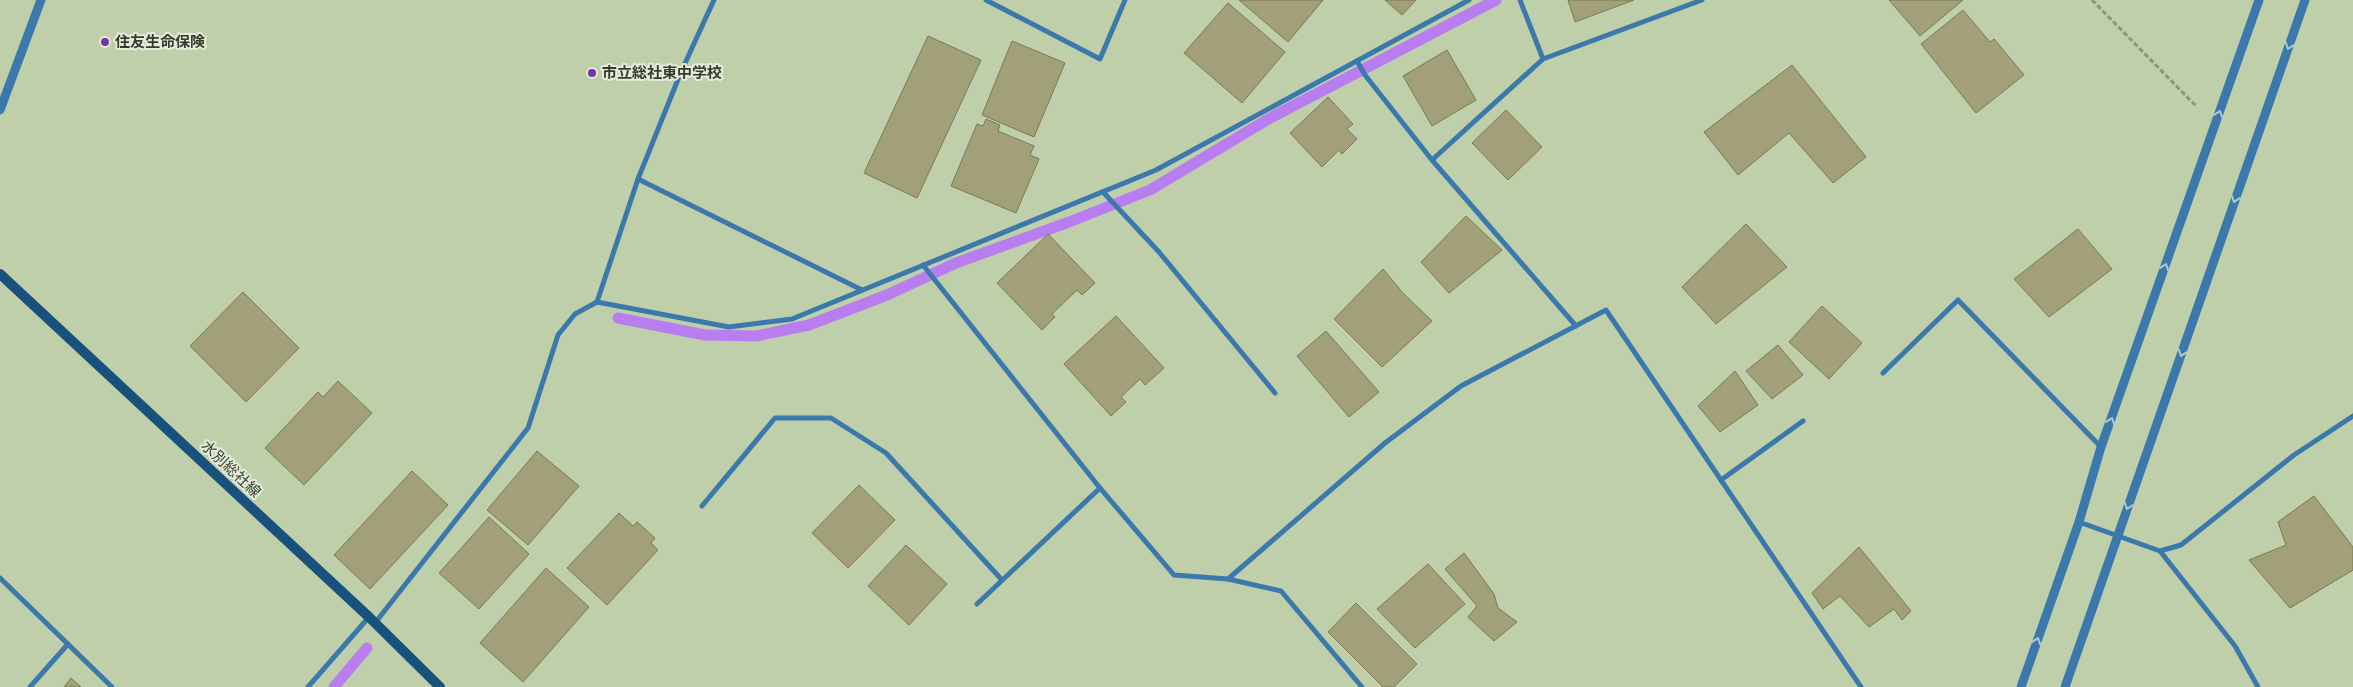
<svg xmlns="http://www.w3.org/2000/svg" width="2353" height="687" font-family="'Asap Condensed','Noto Sans JP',sans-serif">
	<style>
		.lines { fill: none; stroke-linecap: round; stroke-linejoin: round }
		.stream { stroke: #b87eef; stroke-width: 11 }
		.building { fill: #a1a079; stroke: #7a7953 }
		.path { stroke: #8b977a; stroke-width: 3; stroke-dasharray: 5 2.5; stroke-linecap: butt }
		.minor { stroke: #3b79ad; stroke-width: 5 }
		.tertiary { stroke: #3b79ad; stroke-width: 9 }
		.secondary { stroke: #17517c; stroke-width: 10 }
		.oneway { stroke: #b1cacc }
		.poi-dot { fill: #7433a7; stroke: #e4ecd9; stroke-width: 2 }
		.labels { text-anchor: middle; stroke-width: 4; stroke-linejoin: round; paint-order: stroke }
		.poi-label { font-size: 15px; font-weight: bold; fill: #363c2d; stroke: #e4ecd9; text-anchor: start }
		.street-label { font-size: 15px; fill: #363c2d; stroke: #e4ecd9 }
	</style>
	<rect width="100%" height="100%" fill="#bfcfa9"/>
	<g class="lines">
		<!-- stream -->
		<g class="stream">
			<path d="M618,318L705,335L756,336L809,325L887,295L956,263L1069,222L1150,190L1270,118L1496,0"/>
			<path d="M334,687L367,648"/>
		</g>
	</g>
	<!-- building -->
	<g class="building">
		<path d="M1239,0H1323L1288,42Z"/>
		<path d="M1385,0H1416L1402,15Z"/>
		<path d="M1568,0H1634L1575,22Z"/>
		<path d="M1889,0H1963L1920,36Z"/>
		<path d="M1228,3L1285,52L1242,103L1184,53Z"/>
		<path d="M1963,10L1990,42L1994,39L2024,75L1976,113L1921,44Z"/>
		<path d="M928,36L981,60L917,198L864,173Z"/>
		<path d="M1012,41L1065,63L1034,137L982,115Z"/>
		<path d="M1447,50L1476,100L1432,126L1403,76Z"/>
		<path d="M1792,65L1866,157L1833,183L1789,133L1738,175L1704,132Z"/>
		<path d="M1328,97L1353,124L1347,129L1357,139L1342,154L1339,150L1322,167L1290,133Z"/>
		<path d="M1506,110L1542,147L1508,180L1472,143Z"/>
		<path d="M986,119L1000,125L998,131L1034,146L1030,155L1039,159L1016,213L951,186L977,124L983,126Z"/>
		<path d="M1466,216L1502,250L1449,293L1421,262Z"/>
		<path d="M1746,224L1787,267L1716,324L1682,287Z"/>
		<path d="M2078,229L2112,269L2049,317L2014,279Z"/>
		<path d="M1048,234L1095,283L1082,295L1077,290L1052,314L1055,317L1042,330L997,283Z"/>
		<path d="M1383,269L1403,293L1432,321L1382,367L1334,319Z"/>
		<path d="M243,292L299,348L246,402L190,346Z"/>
		<path d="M1822,306L1862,343L1829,379L1789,342Z"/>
		<path d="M1116,316L1164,368L1145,385L1140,379L1121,397L1126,402L1111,416L1064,364Z"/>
		<path d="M1326,331L1379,392L1349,417L1297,356Z"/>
		<path d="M1778,345L1803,375L1772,399L1746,371Z"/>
		<path d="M1735,371L1758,405L1720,432L1698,406Z"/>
		<path d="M338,381L372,413L304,485L265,448L318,392L323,397Z"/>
		<path d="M537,451L579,486L528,545L487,510Z"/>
		<path d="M412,471L448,505L370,589L334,555Z"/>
		<path d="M859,485L895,520L848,568L812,533Z"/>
		<path d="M2314,496L2353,547V570L2290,608L2249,560L2286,545L2278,522Z"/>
		<path d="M619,513L633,526L637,522L655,538L651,543L658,550L607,605L567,568Z"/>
		<path d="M489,517L529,554L479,609L439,573Z"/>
		<path d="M906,545L947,584L909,625L868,586Z"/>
		<path d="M1859,547L1911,611L1902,620L1894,609L1869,627L1840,596L1823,609L1812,593Z"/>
		<path d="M1464,553L1494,594L1498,608L1517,622L1494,641L1468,617L1477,606L1445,569Z"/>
		<path d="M1428,564L1465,604L1415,648L1377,609Z"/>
		<path d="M546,568L589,607L523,682L480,643Z"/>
		<path d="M1356,603L1417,664L1394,687H1383L1328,632Z"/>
		<path d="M71,678L81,687H64Z"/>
	</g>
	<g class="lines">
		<!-- path -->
		<path class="path" d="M2092,0L2196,106"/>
		<!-- minor -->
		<g class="minor">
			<path d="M986,0L1100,59L1125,0"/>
			<path d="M1520,0L1543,59"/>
			<path d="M1357,61L1365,75L1432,160L1576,326"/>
			<path d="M1432,160L1543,59L1702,0"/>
			<path d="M638,179L862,290"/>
			<path d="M1103,192L1159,252L1275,393"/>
			<path d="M923,265L1100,488L1174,575L1228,579L1385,443L1461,386L1606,310L1861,687"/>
			<path d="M597,302L638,179L681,72L714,0"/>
			<path d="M1883,373L1958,300L2101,447"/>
			<path d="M1721,480L1803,421"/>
			<path d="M702,506L775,418H831L886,453L1002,580"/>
			<path d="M2079,522L2160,551L2181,545L2294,455L2353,416"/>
			<path d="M2160,551L2235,646L2258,687"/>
			<path d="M0,578L112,687"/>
			<path d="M1228,579L1281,591L1362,687"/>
			<path d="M977,604L1100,488"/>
			<path d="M375,623L528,428L558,335L575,314L597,302L729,327L792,319L1156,170L1469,0"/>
			<path d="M30,687L68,644"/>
			<path d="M308,687L369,617"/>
		</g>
		<!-- tertiary -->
		<g class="tertiary">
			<path d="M0,110L41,0"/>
			<path d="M2021,687L2079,522L2101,447L2259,0"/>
			<path d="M2065,687L2305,0"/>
		</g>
		<!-- secondary -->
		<path class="secondary" d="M0,274L369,617L440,687"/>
	</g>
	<!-- one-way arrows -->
	<defs><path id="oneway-chevron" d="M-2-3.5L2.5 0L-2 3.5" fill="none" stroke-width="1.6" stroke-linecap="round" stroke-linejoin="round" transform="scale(1.25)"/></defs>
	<g class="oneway">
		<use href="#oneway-chevron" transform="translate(2289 46) rotate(109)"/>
		<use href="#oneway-chevron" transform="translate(2219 114) rotate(-71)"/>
		<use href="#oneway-chevron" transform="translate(2235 199) rotate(109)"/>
		<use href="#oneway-chevron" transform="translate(2165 267) rotate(-71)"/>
		<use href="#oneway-chevron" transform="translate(2182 353) rotate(109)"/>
		<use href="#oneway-chevron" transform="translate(2111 421) rotate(-71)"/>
		<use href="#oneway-chevron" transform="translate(2128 506) rotate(109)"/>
		<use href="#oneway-chevron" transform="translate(2037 641) rotate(-71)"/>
	</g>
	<!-- markers -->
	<g class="poi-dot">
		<circle cx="105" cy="42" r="5"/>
		<circle cx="592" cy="73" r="5"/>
	</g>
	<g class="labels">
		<!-- poi labels -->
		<g class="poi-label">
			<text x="115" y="47">住友生命保険</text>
			<text x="602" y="78">市立総社東中学校</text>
		</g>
		<!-- street labels -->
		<g class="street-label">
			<text transform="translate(231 469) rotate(43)" y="5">水別総社線</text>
		</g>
	</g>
</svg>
